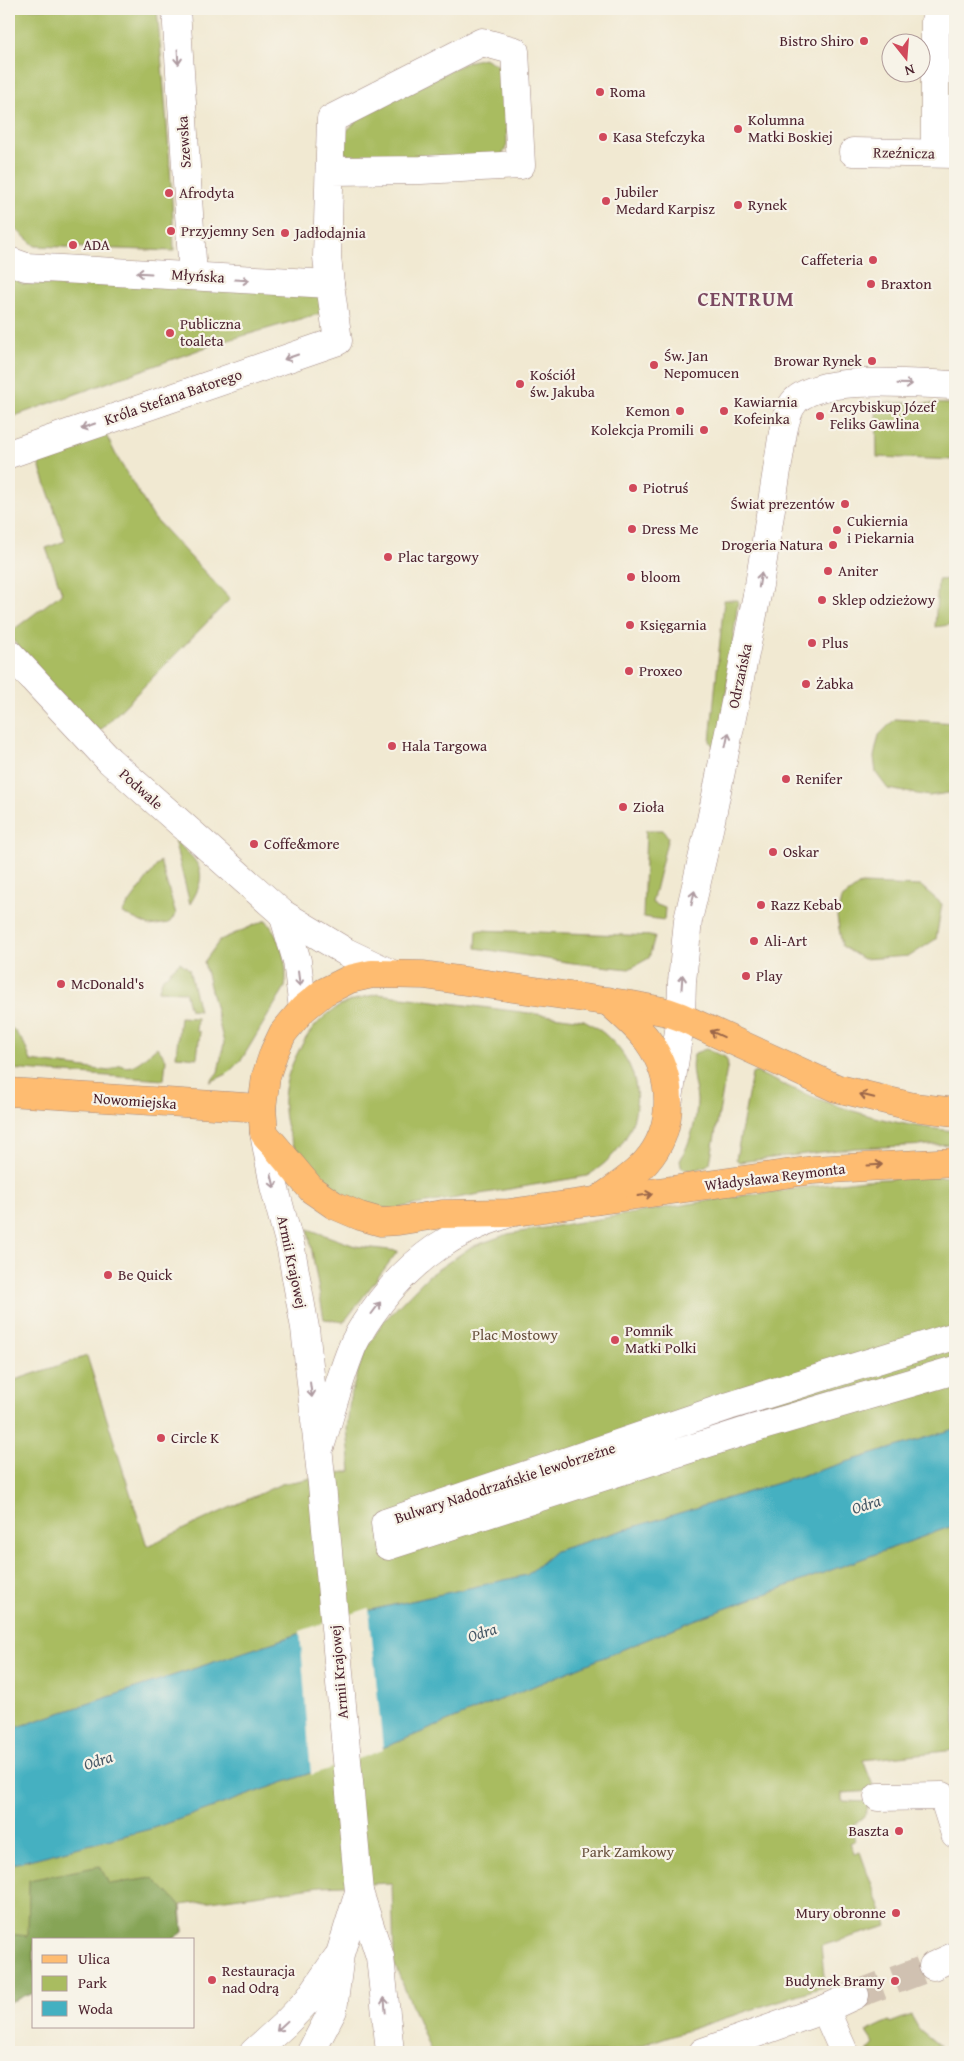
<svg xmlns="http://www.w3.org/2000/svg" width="964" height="2061" font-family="'Gentium Book Plus',serif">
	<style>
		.green { fill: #a9bc60; stroke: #7a6e46 }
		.forest { fill: #86a456; stroke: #686240 }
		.water { fill: #44b0c1; stroke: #476876 }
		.pier { fill: #f1e9d2 }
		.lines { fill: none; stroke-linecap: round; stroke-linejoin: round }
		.minor-tunnel { stroke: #d0c1b1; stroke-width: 28; stroke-dasharray: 28 14; stroke-linecap: butt }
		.minor-casing { stroke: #9e847e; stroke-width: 29 }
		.major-casing { stroke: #9e847e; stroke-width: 29 }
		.minor { stroke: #fff; stroke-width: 28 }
		.major { stroke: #febc71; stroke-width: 28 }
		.oneway { stroke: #ae9aa0 }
		.oneway2 { stroke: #9b664a }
		.poi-dot { fill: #d1495b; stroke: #f7f3e8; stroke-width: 2 }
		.labels { text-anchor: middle; stroke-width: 4.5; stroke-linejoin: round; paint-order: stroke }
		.poi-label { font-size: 15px; fill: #4a1f2b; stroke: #f7f3e8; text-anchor: start }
		.street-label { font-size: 15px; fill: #4a1f2b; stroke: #f7f3e8 }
		.park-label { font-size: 15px; fill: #664e3b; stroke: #f7f3e8 }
		.water-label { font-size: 16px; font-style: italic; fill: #485967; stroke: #f7f3e8 }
		.district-label { font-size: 20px; font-weight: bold; letter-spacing: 1px; fill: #7b4861; stroke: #f7f3e8 }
	</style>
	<rect width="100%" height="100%" fill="#f7f3e8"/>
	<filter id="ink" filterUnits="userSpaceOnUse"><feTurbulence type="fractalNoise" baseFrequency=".02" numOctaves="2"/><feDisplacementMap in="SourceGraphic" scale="10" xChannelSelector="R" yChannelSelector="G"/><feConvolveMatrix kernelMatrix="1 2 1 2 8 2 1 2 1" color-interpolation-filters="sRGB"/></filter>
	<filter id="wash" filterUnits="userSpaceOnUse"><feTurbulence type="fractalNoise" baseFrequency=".0096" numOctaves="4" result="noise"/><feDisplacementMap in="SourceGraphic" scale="20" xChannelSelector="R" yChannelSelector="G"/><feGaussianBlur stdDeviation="1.12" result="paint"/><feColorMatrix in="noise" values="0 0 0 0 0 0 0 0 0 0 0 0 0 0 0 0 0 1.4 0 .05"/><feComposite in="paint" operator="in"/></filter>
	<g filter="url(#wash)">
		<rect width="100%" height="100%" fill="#f1e9d2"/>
		<!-- green -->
		<g class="green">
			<path d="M15,9H157C164,90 172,170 174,251L35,246L9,223V35Z"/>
			<path d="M484,58L501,67L505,78L507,145L501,158L352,160L343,151L342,135L362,116L467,62Z"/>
			<path d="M9,274L22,284L320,287L325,312L215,344L9,418Z"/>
			<path d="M876,402L955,404V460L877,457Z"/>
			<path d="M103,429L117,457L154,518L230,599L99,732L55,688L9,636V633L62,593L46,548L65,541L35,453Z"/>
			<path d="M952,540H955V606H953V616L949,625L935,627L938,580L951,579Z"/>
			<path d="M724,600H738L720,743L713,746L710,741Z"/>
			<path d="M895,719L955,723V792L929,796L888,789L876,773L874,757L879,735Z"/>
			<path d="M646,830H663L668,837L652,903L665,908L664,920L643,917Z"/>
			<path d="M174,840C200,863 210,872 190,904Z"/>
			<path d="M160,861L176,914L169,923L150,926L122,913Z"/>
			<path d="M861,884L921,886L942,904L936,939L910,956L863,959L842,946L837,917L841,899Z"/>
			<path d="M266,920C280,938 289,963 285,987L242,1059L227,1074L210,1082L218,1072L224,1043L204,962L220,940Z"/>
			<path d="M477,930L655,936L649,958L629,969L573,963L476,948Z"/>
			<path d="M180,962L189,969L199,1011L190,1010L185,992L158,991L163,978Z"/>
			<path d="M378,994L584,1020C654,1058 653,1136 587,1176L391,1209C314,1199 258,1131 296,1056C306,1035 318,1019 338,1007C350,1000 364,997 378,994Z"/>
			<path d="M180,1017L197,1018L196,1031L200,1032L197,1058L176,1056Z"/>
			<path d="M9,1028L13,1029L24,1043L31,1061L109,1071L120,1065C134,1072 146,1055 157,1047L166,1059L164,1080L9,1069Z"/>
			<path d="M706,1049L725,1057L728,1063L710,1163C703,1169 690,1172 682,1168L680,1161C690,1142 697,1122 697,1100C696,1085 688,1066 695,1053Z"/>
			<path d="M756,1072C824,1104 880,1124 955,1131V1144L855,1148L739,1162L736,1159L752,1074Z"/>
			<path d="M955,1176V1429L555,1551L527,1575L371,1610L9,1730V1382L87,1356L147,1546L281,1484L351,1471L347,1429L350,1398L359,1368L367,1348L383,1322L428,1276L471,1247L508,1234L731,1197L864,1180Z"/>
			<path d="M308,1229L355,1246L398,1251L344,1322L324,1319Z"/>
			<path d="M955,1525V1750L863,1760L875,1791L842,1793V1801L869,1802L866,1814L851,1828L855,1840L849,1843L854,1854L860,1852L887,1926L821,1946L825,1986L620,2052H431L394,1963L392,1883L321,1886L181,1905L183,1932L172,1940H34V1993L9,2002V1865L154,1828L393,1744L694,1620Z"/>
			<path d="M911,2015L919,2029L947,2052H867L874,2044L866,2032L889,2021L890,2023Z"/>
		</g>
		<!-- forest -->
		<path class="forest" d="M100,1866L109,1884L153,1878L180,1905L183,1932L172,1940H34V1993L9,2002V1934L28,1936L29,1880Z"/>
		<!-- water -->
		<path class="water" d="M955,1429V1525L694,1620L393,1744L154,1828L9,1865V1730L371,1610L527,1575L555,1551Z"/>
		<!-- pier -->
		<path class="pier" d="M369,1608L383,1750L311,1775L300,1631Z"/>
	</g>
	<g filter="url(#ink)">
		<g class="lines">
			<!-- minor-tunnel -->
			<path class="minor-tunnel" d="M855,1995L933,1966"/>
			<!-- minor casing -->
			<g class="minor-casing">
				<g id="minor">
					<path d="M176,9L193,276"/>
					<path d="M853,152L955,154"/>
					<path d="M935,153V21L955,18"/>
					<path d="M9,261L26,267L330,284L338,341L9,454"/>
					<path d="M330,284L327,257L331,119L482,42L515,51L521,165L421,170L331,171"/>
					<path d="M9,653L109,760L283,914L346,952L390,973"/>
					<path d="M283,914L297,961L303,1009"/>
					<path d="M669,1099L681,1017L682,982L688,920L710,825L759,585L783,432C785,422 788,408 796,400C824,374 916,384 955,385"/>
					<path d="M264,1133L274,1186L291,1249L305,1328L322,1485L359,1892L380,1957L390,2052"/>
					<path d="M955,1336L729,1406L385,1523L388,1546L749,1430L955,1370"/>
					<path d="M321,1444C332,1410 340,1375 354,1343C361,1328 371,1314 381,1301C415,1257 454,1231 507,1214"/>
					<path d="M878,1797L943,1796L955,1834"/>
					<path d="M933,1966L955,1956"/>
					<path d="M825,2009L844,2052"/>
					<path d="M254,2052L285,2024L309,1999L337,1958"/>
					<path d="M311,2052L333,2010L340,1954L359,1892"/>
					<path d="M703,2052L825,2009L855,1995"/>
				</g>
			</g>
			<!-- major casing -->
			<g class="major-casing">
				<g id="major">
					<path d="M9,1092L262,1108"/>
					<path d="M955,1112L914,1107L836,1088L681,1017L667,1012L632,1005L424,975L372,974L350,979L324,992L303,1009L283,1033L274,1052L266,1076L262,1108L264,1133L312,1190L334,1205L360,1216L381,1222L398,1221L442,1214L509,1213L813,1170L955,1162"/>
					<path d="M598,1200C615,1188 633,1177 646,1162C676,1128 674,1077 648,1041C637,1026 622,1014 608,1001"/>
				</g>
			</g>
			<!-- minor -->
			<use href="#minor" class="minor"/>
			<!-- major -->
			<use href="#major" class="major"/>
		</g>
		<!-- one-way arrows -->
		<defs><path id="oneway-shaft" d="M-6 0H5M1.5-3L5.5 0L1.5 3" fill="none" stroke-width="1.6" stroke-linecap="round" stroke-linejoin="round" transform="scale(1.25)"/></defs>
		<g class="oneway">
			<use href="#oneway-shaft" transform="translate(178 57) rotate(87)"/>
			<use href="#oneway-shaft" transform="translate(144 273) rotate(-177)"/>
			<use href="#oneway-shaft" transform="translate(242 280) rotate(3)"/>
			<use href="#oneway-shaft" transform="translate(291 357) rotate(161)"/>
			<use href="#oneway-shaft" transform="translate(905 384) rotate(1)"/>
			<use href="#oneway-shaft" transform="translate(88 426) rotate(161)"/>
			<use href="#oneway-shaft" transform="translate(760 580) rotate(-81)"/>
			<use href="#oneway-shaft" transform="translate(727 740) rotate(-78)"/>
			<use href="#oneway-shaft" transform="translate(693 898) rotate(-77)"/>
			<use href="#oneway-shaft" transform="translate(299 979) rotate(83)"/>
			<use href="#oneway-shaft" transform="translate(682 982) rotate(-86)"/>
			<use href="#oneway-shaft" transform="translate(273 1181) rotate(76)"/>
			<use href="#oneway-shaft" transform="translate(376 1308) rotate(-53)"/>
			<use href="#oneway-shaft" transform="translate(311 1390) rotate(83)"/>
			<use href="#oneway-shaft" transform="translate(385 2005) rotate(-95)"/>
			<use href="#oneway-shaft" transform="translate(282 2026) rotate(137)"/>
		</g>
		<g class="oneway2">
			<use href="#oneway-shaft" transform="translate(717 1034) rotate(-155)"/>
			<use href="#oneway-shaft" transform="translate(867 1096) rotate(-166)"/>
			<use href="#oneway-shaft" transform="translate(875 1165) rotate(-3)"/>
			<use href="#oneway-shaft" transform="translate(645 1195) rotate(-8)"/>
		</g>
	</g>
	<!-- markers -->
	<g class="poi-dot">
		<circle cx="864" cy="41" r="5"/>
		<circle cx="600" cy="92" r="5"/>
		<circle cx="738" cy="129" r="5"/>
		<circle cx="603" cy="137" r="5"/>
		<circle cx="169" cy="193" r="5"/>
		<circle cx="606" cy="201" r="5"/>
		<circle cx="738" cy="205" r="5"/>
		<circle cx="171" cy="231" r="5"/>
		<circle cx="285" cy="233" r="5"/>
		<circle cx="73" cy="245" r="5"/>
		<circle cx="873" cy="260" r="5"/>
		<circle cx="871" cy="284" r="5"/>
		<circle cx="170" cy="333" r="5"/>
		<circle cx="872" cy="361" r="5"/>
		<circle cx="654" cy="365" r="5"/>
		<circle cx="520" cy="384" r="5"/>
		<circle cx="680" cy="411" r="5"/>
		<circle cx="724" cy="411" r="5"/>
		<circle cx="820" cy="416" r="5"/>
		<circle cx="704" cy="430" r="5"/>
		<circle cx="633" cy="488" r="5"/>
		<circle cx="845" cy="504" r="5"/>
		<circle cx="632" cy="529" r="5"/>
		<circle cx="837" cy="530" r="5"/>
		<circle cx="833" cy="545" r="5"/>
		<circle cx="388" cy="557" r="5"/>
		<circle cx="828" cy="571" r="5"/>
		<circle cx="631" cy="577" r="5"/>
		<circle cx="822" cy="600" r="5"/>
		<circle cx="630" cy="625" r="5"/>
		<circle cx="812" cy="643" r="5"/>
		<circle cx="629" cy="671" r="5"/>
		<circle cx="806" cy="684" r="5"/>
		<circle cx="392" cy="746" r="5"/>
		<circle cx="786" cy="779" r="5"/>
		<circle cx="623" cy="807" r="5"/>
		<circle cx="254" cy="844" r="5"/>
		<circle cx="773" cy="852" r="5"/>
		<circle cx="761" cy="905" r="5"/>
		<circle cx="754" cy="941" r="5"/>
		<circle cx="746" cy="976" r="5"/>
		<circle cx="61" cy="984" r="5"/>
		<circle cx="108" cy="1275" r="5"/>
		<circle cx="615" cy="1340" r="5"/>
		<circle cx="161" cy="1438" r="5"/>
		<circle cx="899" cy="1831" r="5"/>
		<circle cx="896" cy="1913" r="5"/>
		<circle cx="212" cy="1980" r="5"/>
		<circle cx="895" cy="1981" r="5"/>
	</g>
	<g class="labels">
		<!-- poi labels -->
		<g class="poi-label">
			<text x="854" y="46" text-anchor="end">Bistro Shiro</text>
			<text x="610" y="97">Roma</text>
			<text x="748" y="125">Kolumna<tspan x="748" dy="17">Matki Boskiej</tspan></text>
			<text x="613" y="142">Kasa Stefczyka</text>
			<text x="616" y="197">Jubiler<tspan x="616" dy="17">Medard Karpisz</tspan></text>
			<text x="179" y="198">Afrodyta</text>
			<text x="748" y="210">Rynek</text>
			<text x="181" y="236">Przyjemny Sen</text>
			<text x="295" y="238">Jadłodajnia</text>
			<text x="83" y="250">ADA</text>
			<text x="863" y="265" text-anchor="end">Caffeteria</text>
			<text x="881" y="289">Braxton</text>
			<text x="180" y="329">Publiczna<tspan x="180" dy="17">toaleta</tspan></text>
			<text x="664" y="361">Św. Jan<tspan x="664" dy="17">Nepomucen</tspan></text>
			<text x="862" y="366" text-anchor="end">Browar Rynek</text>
			<text x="530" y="380">Kościół<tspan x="530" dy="17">św. Jakuba</tspan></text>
			<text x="734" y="407">Kawiarnia<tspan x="734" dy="17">Kofeinka</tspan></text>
			<text x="830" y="412">Arcybiskup Józef<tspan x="830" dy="17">Feliks Gawlina</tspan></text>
			<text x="670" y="416" text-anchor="end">Kemon</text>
			<text x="694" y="435" text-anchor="end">Kolekcja Promili</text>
			<text x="643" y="493">Piotruś</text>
			<text x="835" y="509" text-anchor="end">Świat prezentów</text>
			<text x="847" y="526">Cukiernia<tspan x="847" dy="17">i Piekarnia</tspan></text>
			<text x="642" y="534">Dress Me</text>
			<text x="823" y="550" text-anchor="end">Drogeria Natura</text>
			<text x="398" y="562">Plac targowy</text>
			<text x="838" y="576">Aniter</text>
			<text x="641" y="582">bloom</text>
			<text x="832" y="605">Sklep odzieżowy</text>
			<text x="640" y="630">Księgarnia</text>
			<text x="822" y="648">Plus</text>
			<text x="639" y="676">Proxeo</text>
			<text x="816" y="689">Żabka</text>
			<text x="402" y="751">Hala Targowa</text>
			<text x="796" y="784">Renifer</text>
			<text x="633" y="812">Zioła</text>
			<text x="264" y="849">Coffe&amp;more</text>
			<text x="783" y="857">Oskar</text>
			<text x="771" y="910">Razz Kebab</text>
			<text x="764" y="946">Ali-Art</text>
			<text x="756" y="981">Play</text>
			<text x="71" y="989">McDonald's</text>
			<text x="118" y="1280">Be Quick</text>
			<text x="625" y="1336">Pomnik<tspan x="625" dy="17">Matki Polki</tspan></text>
			<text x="171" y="1443">Circle K</text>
			<text x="889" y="1836" text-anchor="end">Baszta</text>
			<text x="886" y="1918" text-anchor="end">Mury obronne</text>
			<text x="222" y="1976">Restauracja<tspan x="222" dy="17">nad Odrą</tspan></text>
			<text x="885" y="1986" text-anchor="end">Budynek Bramy</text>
		</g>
		<!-- street labels -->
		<g class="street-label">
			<text transform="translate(184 142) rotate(-94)" y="5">Szewska</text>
			<text transform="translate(904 153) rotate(1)" y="5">Rzeźnicza</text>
			<text transform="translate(198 276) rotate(4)" y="5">Młyńska</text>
			<text transform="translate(173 397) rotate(-19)" y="5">Króla Stefana Batorego</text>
			<text transform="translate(740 676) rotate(-78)" y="5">Odrzańska</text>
			<text transform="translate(141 789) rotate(42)" y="5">Podwale</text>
			<text transform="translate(135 1101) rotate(4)" y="5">Nowomiejska</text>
			<text transform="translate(775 1177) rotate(-7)" y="5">Władysława Reymonta</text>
			<text transform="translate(292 1262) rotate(78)" y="5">Armii Krajowej</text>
			<text transform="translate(505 1483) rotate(-18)" y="5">Bulwary Nadodrzańskie lewobrzeżne</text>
			<text transform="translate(339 1672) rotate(-95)" y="5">Armii Krajowej</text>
		</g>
		<!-- park labels -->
		<g class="park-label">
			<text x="515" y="1340">Plac Mostowy</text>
			<text x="628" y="1857">Park Zamkowy</text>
		</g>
		<!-- water labels -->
		<g class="water-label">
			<text transform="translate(866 1504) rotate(-18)" y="6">Odra</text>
			<text transform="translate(482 1632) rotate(-18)" y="6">Odra</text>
			<text transform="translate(98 1760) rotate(-18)" y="6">Odra</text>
		</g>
		<!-- district labels -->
		<g class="district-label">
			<text x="746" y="306">CENTRUM</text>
		</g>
	</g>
	<!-- margin -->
	<rect width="964" height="2061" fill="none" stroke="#f7f3e8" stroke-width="30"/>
	<!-- legend -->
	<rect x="32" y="1938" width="162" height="90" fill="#f7f3e8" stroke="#b29e9c"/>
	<rect x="42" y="1955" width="25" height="8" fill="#febc71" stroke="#b29e9c"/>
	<text x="78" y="1964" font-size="15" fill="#4a1f2b">Ulica</text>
	<rect x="42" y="1976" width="25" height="15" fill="#a9bc60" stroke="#b29e9c"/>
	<text x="78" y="1988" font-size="15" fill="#4a1f2b">Park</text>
	<rect x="42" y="2001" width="25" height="15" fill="#44b0c1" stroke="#b29e9c"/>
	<text x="78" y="2014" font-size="15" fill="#4a1f2b">Woda</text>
	<!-- north arrow -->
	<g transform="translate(906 58) rotate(163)"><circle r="24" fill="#f7f3e8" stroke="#b29e9c"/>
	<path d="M0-4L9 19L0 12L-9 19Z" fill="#d1495b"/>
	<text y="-8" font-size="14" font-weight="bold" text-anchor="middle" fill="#4a1f2b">N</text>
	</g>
</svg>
